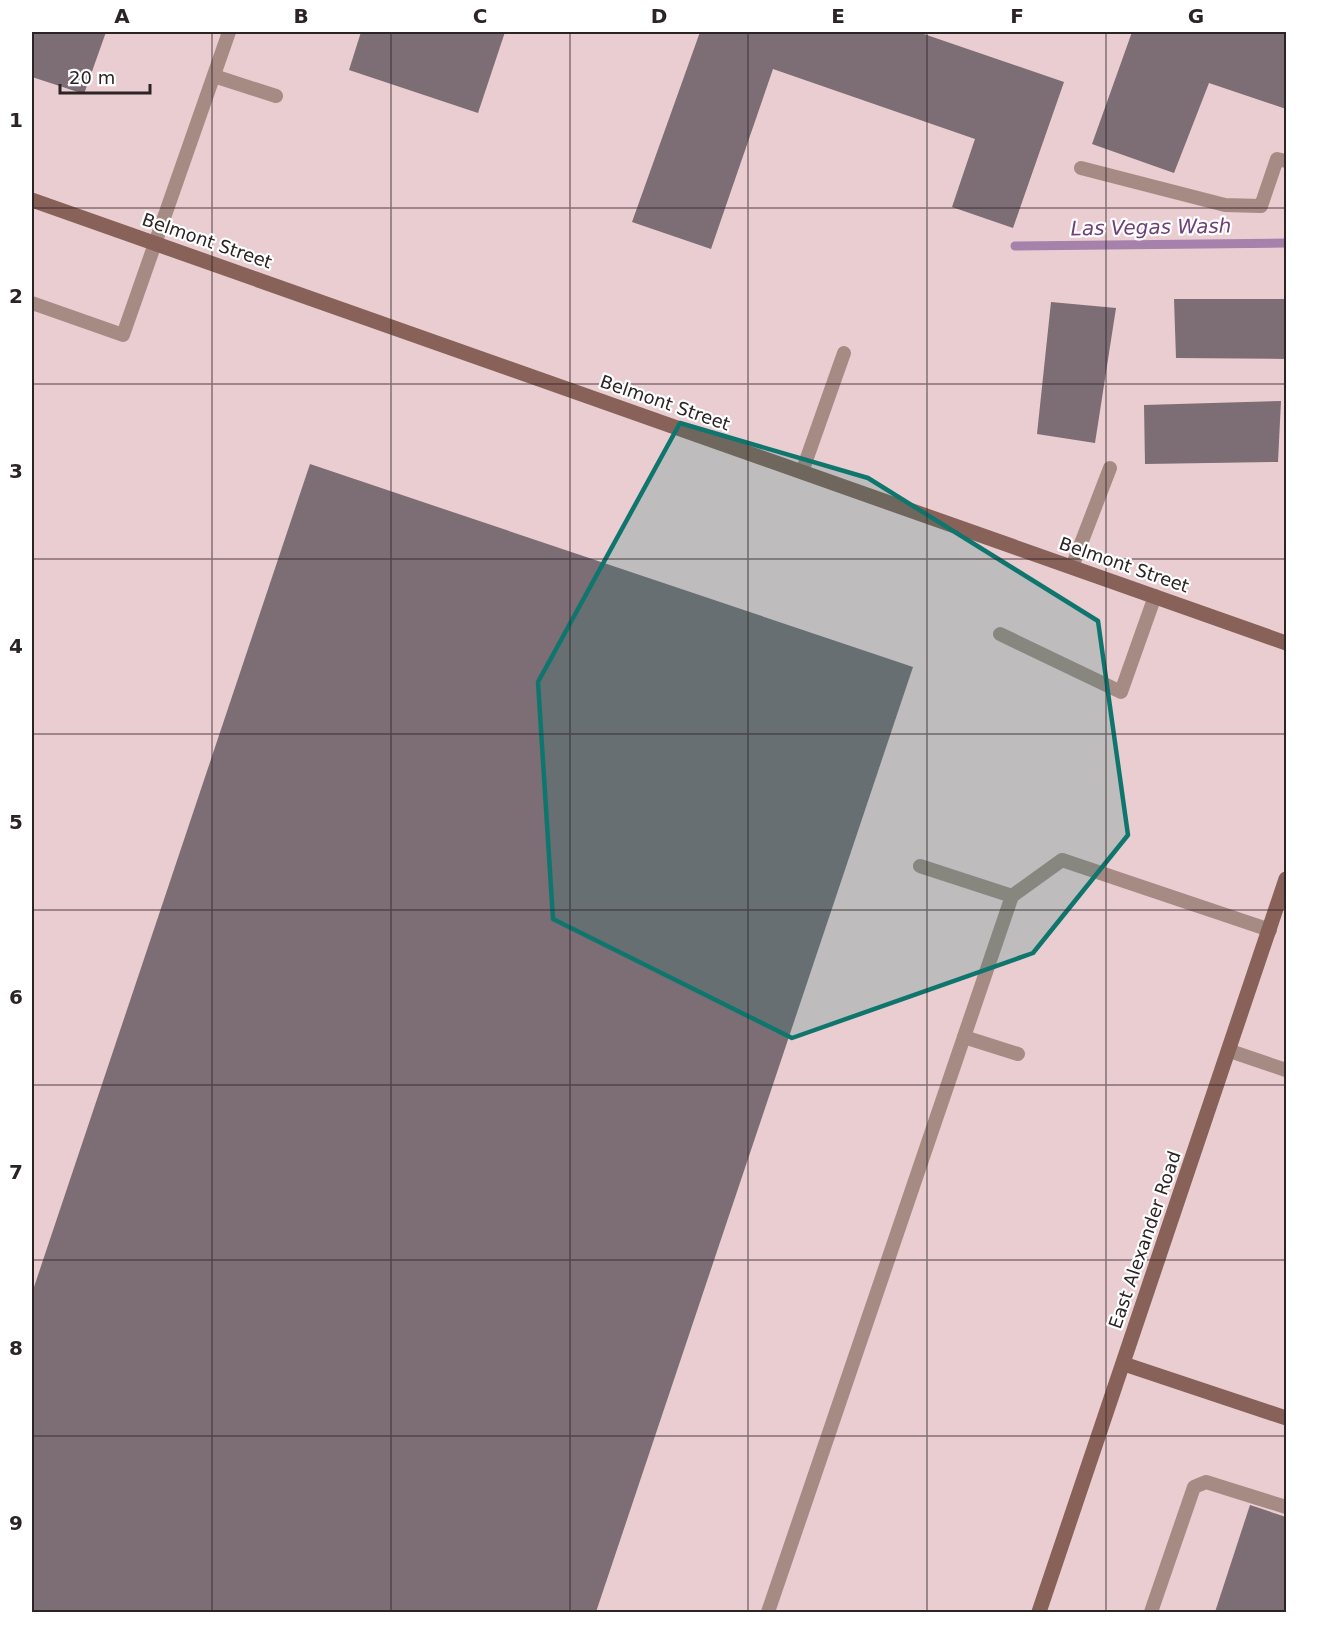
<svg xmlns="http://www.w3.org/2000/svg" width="1318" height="1644" font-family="'DejaVu Sans',sans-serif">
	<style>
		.built { fill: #eacdd0 }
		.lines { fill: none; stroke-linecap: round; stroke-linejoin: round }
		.stream { stroke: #a581ac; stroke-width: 9 }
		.building { fill: #7d6d75 }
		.lane { stroke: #a68b85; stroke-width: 14 }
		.secondary { stroke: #886259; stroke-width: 15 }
		.marked { fill: #0f766e; fill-opacity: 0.2; stroke: #0f766e; stroke-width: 4.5; stroke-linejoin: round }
		.grid { fill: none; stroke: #2b2324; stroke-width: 1.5; stroke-opacity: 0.55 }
		.labels { text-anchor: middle; stroke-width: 4.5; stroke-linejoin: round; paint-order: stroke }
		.street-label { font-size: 18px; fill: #2b2324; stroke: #fff }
		.water-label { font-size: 20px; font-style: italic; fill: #6f4078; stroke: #fff }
		.neatline { fill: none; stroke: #2b2324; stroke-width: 2 }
		.grid-label { font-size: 20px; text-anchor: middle; font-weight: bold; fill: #2b2324 }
	</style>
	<rect width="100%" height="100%" fill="#f1dbde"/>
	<!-- built -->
	<rect class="built" x="32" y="32" width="1254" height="1580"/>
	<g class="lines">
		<!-- stream -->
		<path class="stream" d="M1015,246L1286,243"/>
	</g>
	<!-- building -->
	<g class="building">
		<path d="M32,32H106L84,94L32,77Z"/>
		<path d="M361,32H505L478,113L349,70Z"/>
		<path d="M700,32H918L1064,82L1013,228L952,207L975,139L773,69L711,249L632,222Z"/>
		<path d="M1132,32H1286V109L1209,83L1174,173L1092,144Z"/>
		<path d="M1174,299H1286V359L1176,358Z"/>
		<path d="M1051,302L1116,308L1095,443L1037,434Z"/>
		<path d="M1281,401L1278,462L1145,464L1144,405Z"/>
		<path d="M310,464L913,667L596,1612H32V1293Z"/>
		<path d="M1250,1505L1286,1517V1612H1215Z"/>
	</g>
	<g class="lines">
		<!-- lane -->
		<g class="lane">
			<path d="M214,76L276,96"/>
			<path d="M1081,168L1225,205L1261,206L1277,159L1286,161"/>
			<path d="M32,303L123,335L229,32"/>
			<path d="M802,472L844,353"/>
			<path d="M1072,567L1110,468"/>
			<path d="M1000,634L1121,692L1155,596"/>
			<path d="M920,866L1012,896"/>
			<path d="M964,1037L1018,1054"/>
			<path d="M1230,1051L1286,1070"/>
			<path d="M768,1612L1012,896L1062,860L1270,930"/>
			<path d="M1151,1612L1194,1487L1206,1482L1286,1507"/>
		</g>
		<!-- secondary -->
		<g class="secondary">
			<path d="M32,200L1286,643"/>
			<path d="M1124,1364L1286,1418"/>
			<path d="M1039,1612L1286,879"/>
		</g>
	</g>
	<!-- marked area -->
	<path class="marked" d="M680,423L868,478L1098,621L1128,835L1033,953L792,1038L553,919L538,682Z"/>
	<!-- grid -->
	<path class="grid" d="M212,32V1612M391,32V1612M570,32V1612M748,32V1612M927,32V1612M1106,32V1612M32,208H1286M32,384H1286M32,559H1286M32,734H1286M32,910H1286M32,1085H1286M32,1260H1286M32,1436H1286"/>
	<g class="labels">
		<!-- street labels -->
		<g class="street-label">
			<text transform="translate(207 241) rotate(19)" y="6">Belmont Street</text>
			<text transform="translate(665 403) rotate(19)" y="6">Belmont Street</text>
			<text transform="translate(1124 565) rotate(19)" y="6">Belmont Street</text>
			<text transform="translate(1145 1240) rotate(-71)" y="6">East Alexander Road</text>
		</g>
		<!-- water labels -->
		<g class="water-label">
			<text transform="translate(1151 227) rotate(-1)" y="7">Las Vegas Wash</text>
		</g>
	</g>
	<!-- border -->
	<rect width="1318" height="1644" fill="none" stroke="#ffffff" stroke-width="66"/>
	<!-- scale -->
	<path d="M60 84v9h90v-9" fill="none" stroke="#2b2324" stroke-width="3"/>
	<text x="69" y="84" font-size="18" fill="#2b2324" stroke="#ffffff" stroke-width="4.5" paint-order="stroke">20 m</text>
	<rect x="33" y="33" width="1252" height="1578" class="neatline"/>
	<g class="grid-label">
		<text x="122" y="23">A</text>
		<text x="301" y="23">B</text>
		<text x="480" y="23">C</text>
		<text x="659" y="23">D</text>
		<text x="838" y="23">E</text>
		<text x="1017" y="23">F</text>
		<text x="1196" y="23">G</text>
		<text x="16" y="127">1</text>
		<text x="16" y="303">2</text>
		<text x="16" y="478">3</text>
		<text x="16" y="653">4</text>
		<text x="16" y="829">5</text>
		<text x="16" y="1004">6</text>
		<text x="16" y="1179">7</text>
		<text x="16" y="1355">8</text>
		<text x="16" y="1530">9</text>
	</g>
</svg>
